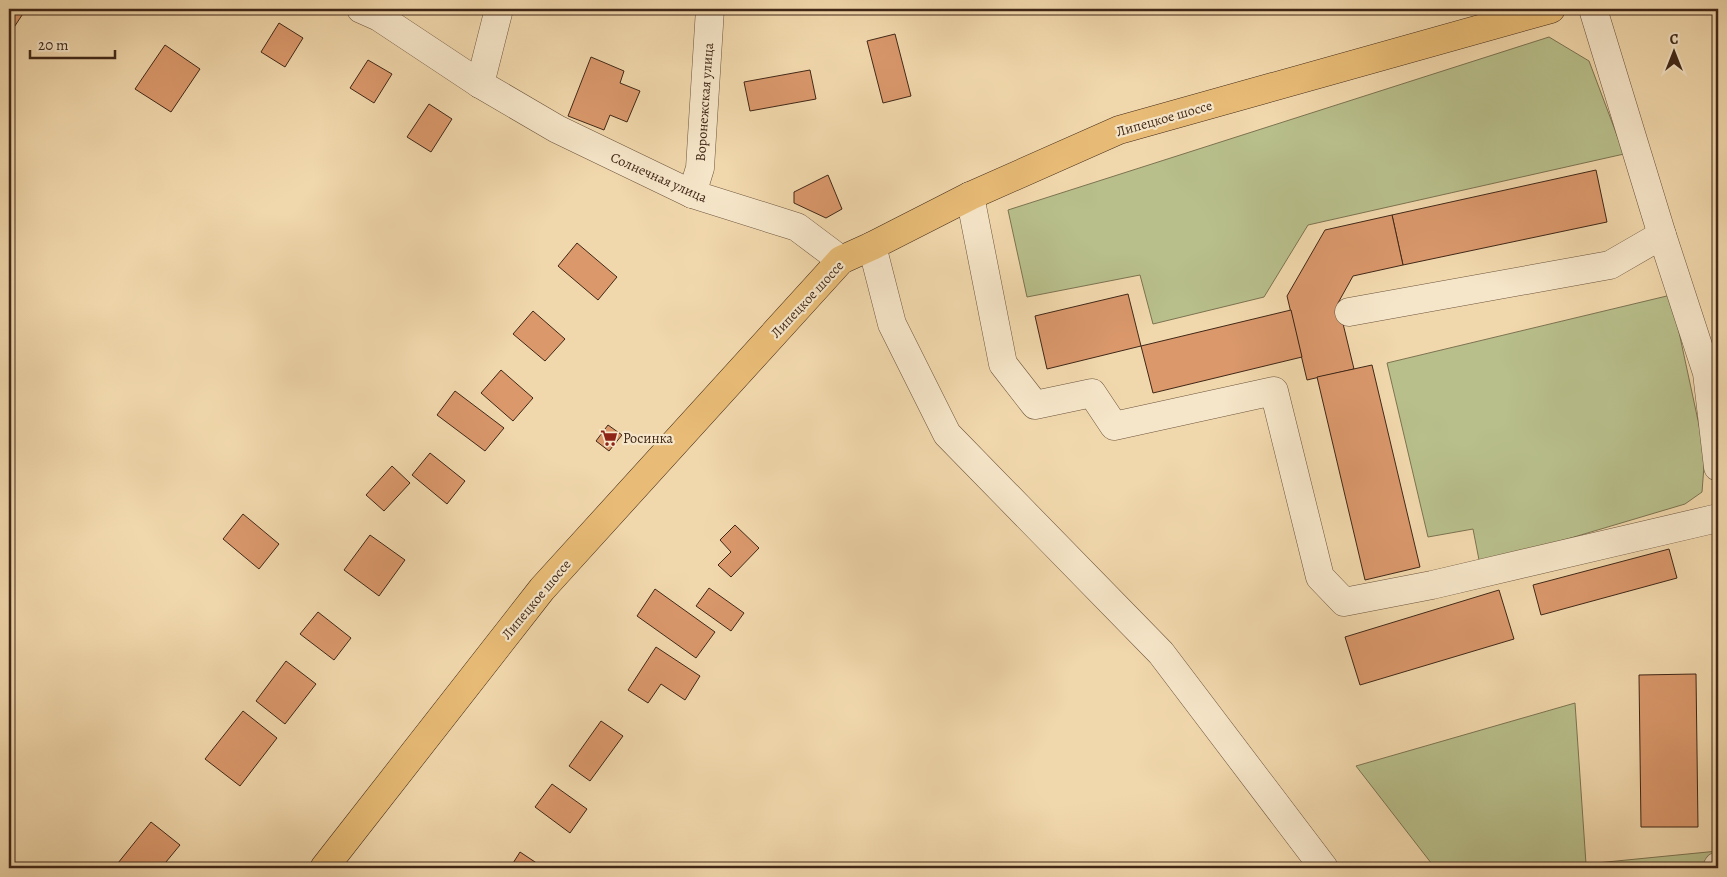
<svg xmlns="http://www.w3.org/2000/svg" width="1727" height="877" font-family="Alegreya,serif">
	<style>
		.green { fill: #b8bf8b; stroke: #7c7351 }
		.building { fill: #da986b; stroke: #402717 }
		.lines { fill: none; stroke-linecap: round; stroke-linejoin: round }
		.minor-casing { stroke: #6c533c; stroke-width: 29 }
		.major-casing { stroke: #402717; stroke-width: 29 }
		.minor { stroke: #f6e6c9; stroke-width: 28 }
		.major { stroke: #e8bc76; stroke-width: 28 }
		.labels { text-anchor: middle; stroke-width: 4.5; stroke-linejoin: round; paint-order: stroke }
		.street-label { font-size: 14px; fill: #402717; stroke: #f6e6c9 }
		.poi-label { font-size: 14px; fill: #402717; stroke: #f6e6c9; text-anchor: start }
	</style>
	<rect width="100%" height="100%" fill="#f1d8ac"/>
	<filter id="stains"><feTurbulence type="fractalNoise" baseFrequency=".004" numOctaves="4"/><feColorMatrix values="0 0 0 0 .2 0 0 0 0 .09 0 0 0 0 .02 0 0 0 .5 -.17"/></filter>
	<radialGradient id="worn" r=".72"><stop offset=".6" stop-color="#630" stop-opacity="0"/><stop offset="1" stop-color="#630" stop-opacity=".3"/></radialGradient>
	<!-- green -->
	<g class="green">
		<path d="M1549,37L1589,61L1624,154L1308,225L1264,297L1153,324L1140,275L1027,297L1008,210Z"/>
		<path d="M1671,295L1705,453L1702,492L1685,504L1480,565L1473,529L1428,537L1387,363Z"/>
		<path d="M1575,703L1586,864L1718,851L1717,868H1435L1356,766Z"/>
	</g>
	<!-- building -->
	<g class="building">
		<path d="M9,9H26L9,35Z"/>
		<path d="M279,23L303,38L285,67L261,52Z"/>
		<path d="M895,34L911,96L883,103L867,41Z"/>
		<path d="M165,45L200,69L171,112L135,89Z"/>
		<path d="M591,57L624,71L620,83L640,91L627,122L610,115L604,130L568,116Z"/>
		<path d="M368,60L392,74L374,103L350,88Z"/>
		<path d="M810,70L816,99L750,111L744,82Z"/>
		<path d="M429,104L452,119L431,152L407,137Z"/>
		<path d="M1596,170L1607,222L1403,265L1392,215Z"/>
		<path d="M828,175L842,209L826,218L794,203V192Z"/>
		<path d="M1392,215L1403,265L1353,276L1338,303L1354,369L1307,380L1287,296L1325,230Z"/>
		<path d="M577,243L617,277L598,300L558,266Z"/>
		<path d="M1128,294L1141,346L1047,369L1035,316Z"/>
		<path d="M1291,310L1302,357L1153,393L1141,346Z"/>
		<path d="M533,311L565,339L545,361L513,334Z"/>
		<path d="M1372,365L1420,567L1365,580L1317,377Z"/>
		<path d="M501,370L533,398L513,421L481,393Z"/>
		<path d="M455,391L504,428L485,451L437,415Z"/>
		<path d="M608,425L622,435L609,451L596,441Z"/>
		<path d="M430,453L465,481L447,504L412,475Z"/>
		<path d="M392,466L410,483L384,511L366,495Z"/>
		<path d="M243,514L279,544L259,569L223,539Z"/>
		<path d="M735,525L759,548L731,577L718,565L731,552L720,540Z"/>
		<path d="M370,535L405,560L379,596L344,570Z"/>
		<path d="M1669,549L1677,578L1541,615L1533,585Z"/>
		<path d="M709,588L744,613L731,631L696,606Z"/>
		<path d="M655,589L715,632L696,658L637,616Z"/>
		<path d="M1499,590L1514,639L1360,685L1345,637Z"/>
		<path d="M318,612L351,638L334,660L300,634Z"/>
		<path d="M656,647L700,676L685,700L661,684L648,703L628,690Z"/>
		<path d="M286,661L316,684L285,724L256,701Z"/>
		<path d="M1696,674L1698,827H1641L1639,675Z"/>
		<path d="M243,711L277,738L240,786L205,759Z"/>
		<path d="M601,721L623,736L590,781L569,766Z"/>
		<path d="M552,784L587,809L570,833L535,807Z"/>
		<path d="M151,822L180,845L161,868H114Z"/>
		<path d="M520,852L544,868H510Z"/>
	</g>
	<g class="lines">
		<!-- minor casing -->
		<g class="minor-casing">
			<g id="minor">
				<path d="M361,9L379,17L480,84L557,129L692,194L797,227L841,260"/>
				<path d="M1593,9L1662,235L1707,373L1718,467"/>
				<path d="M480,84L499,9"/>
				<path d="M692,194L700,168L710,9"/>
				<path d="M970,196L1003,364L1035,405L1092,393L1114,426L1274,391L1320,577L1344,602L1432,585L1718,518"/>
				<path d="M872,246L892,324L947,434L1161,653L1324,868"/>
				<path d="M1349,312L1610,265L1662,235"/>
				<path d="M1717,868L1718,866"/>
			</g>
		</g>
		<!-- major casing -->
		<g class="major-casing">
			<path id="major" d="M324,868L542,589L841,260L872,246L970,196L1119,130L1551,9"/>
		</g>
		<!-- minor -->
		<use href="#minor" class="minor"/>
		<!-- major -->
		<use href="#major" class="major"/>
	</g>
	<!-- icons -->
	<defs>
		<g id="supermarket-bare" transform="scale(1.35)"><path d="M-6-5.5h2.5l.6 2H6L4.5 2H-2.5L-4.4-4H-6ZM-1.5 3.2a1.3 1.3 0 1 0 .1 0ZM3 3.2a1.3 1.3 0 1 0 .1 0Z" fill="#8f2418" stroke="#f6e6c9" stroke-width="2.5" paint-order="stroke"/></g>
	</defs>
	<g fill-rule="evenodd">
		<use href="#supermarket-bare" x="609" y="438"/>
	</g>
	<g class="labels">
		<!-- street labels -->
		<g class="street-label">
			<text transform="translate(704 102) rotate(-86)" y="5">Воронежская улица</text>
			<text transform="translate(1164 118) rotate(-16)" y="5">Липецкое шоссе</text>
			<text transform="translate(659 177) rotate(24)" y="5">Солнечная улица</text>
			<text transform="translate(807 299) rotate(-47)" y="5">Липецкое шоссе</text>
			<text transform="translate(536 599) rotate(-50)" y="5">Липецкое шоссе</text>
		</g>
		<!-- poi labels -->
		<g class="poi-label">
			<text x="623" y="443">Росинка</text>
		</g>
	</g>
	<!-- margin -->
	<rect width="1727" height="877" fill="none" stroke="#f1d8ac" stroke-width="30"/>
	<rect x="10" y="10" width="1707" height="857" fill="none" stroke="#402717" stroke-width="2.5"/>
	<rect x="15" y="15" width="1697" height="847" fill="none" stroke="#402717"/>
	<!-- north arrow -->
	<g transform="translate(1674 52)" stroke="#f6e6c9" stroke-width="4" paint-order="stroke">
	<path d="M0-4L9 19L0 12L-9 19Z" fill="#402717"/>
	<text y="-8" font-size="14" font-weight="bold" text-anchor="middle" fill="#402717">С</text>
	</g>
	<!-- scale -->
	<path d="M30 50v8h85v-8" fill="none" stroke="#402717" stroke-width="2.5"/>
	<text x="38" y="50" font-size="15" fill="#402717" stroke="#f6e6c9" stroke-width="4" paint-order="stroke">20 m</text>
	<rect width="100%" height="100%" filter="url(#stains)"/>
	<rect width="100%" height="100%" fill="url(#worn)"/>
</svg>
